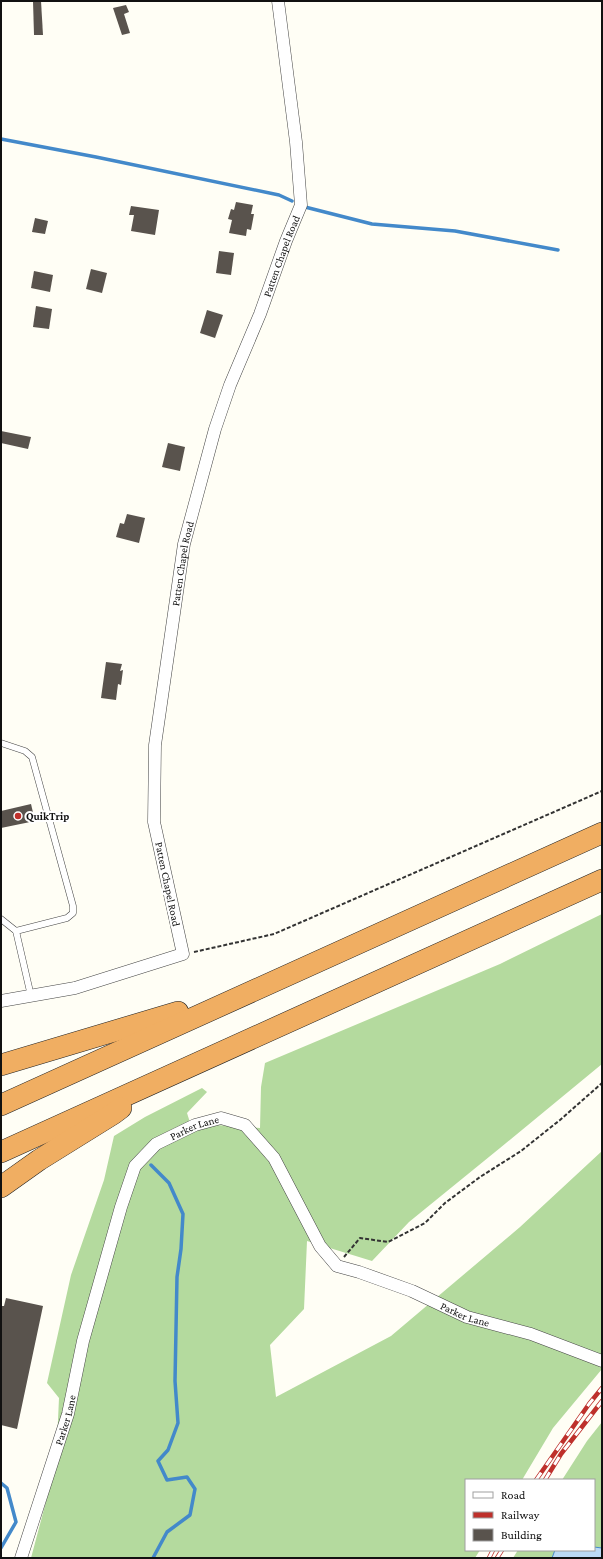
<svg xmlns="http://www.w3.org/2000/svg" width="603" height="1559" font-family="'Crimson Pro',serif">
	<style>
		.forest { fill: #b4da9e }
		.water { fill: #bbdaf5; stroke: #4389ca }
		.lines { fill: none; stroke-linecap: round; stroke-linejoin: round }
		.stream { stroke: #4389ca; stroke-width: 3.5 }
		.building { fill: #59534d }
		.lane-casing { stroke: #444; stroke-width: 7 }
		.street-casing { stroke: #444; stroke-width: 13 }
		.highway-casing { stroke: #222; stroke-width: 22 }
		.path { stroke: #333; stroke-width: 2; stroke-dasharray: 4 2; stroke-linecap: butt }
		.lane { stroke: #fff; stroke-width: 6 }
		.street { stroke: #fff; stroke-width: 12 }
		.highway { stroke: #f0ae62; stroke-width: 21 }
		.rail-casing { stroke: #be302b; stroke-width: 4.5 }
		.rail { stroke: #fff; stroke-width: 3; stroke-dasharray: 9; stroke-linecap: butt }
		.poi-dot { fill: #be302b; stroke: #fff; stroke-width: 1.5 }
		.labels { text-anchor: middle; stroke-width: 4; stroke-linejoin: round; paint-order: stroke }
		.street-label { font-size: 11px; fill: #111; stroke: #fff }
		.poi-label { font-size: 11px; font-weight: bold; fill: #111; stroke: #fff; text-anchor: start }
	</style>
	<rect width="100%" height="100%" fill="#fffef5"/>
	<!-- forest -->
	<g class="forest">
		<path d="M602,914V1064L500,1148L409,1222L372,1261L307,1241L304,1309L270,1345L276,1397L391,1336L520,1227L602,1151V1369L553,1428L522,1480H466V1550H480L475,1558H31L56,1464L59,1398L47,1383L71,1275L104,1180L114,1136L145,1117L202,1088L207,1092L187,1113L193,1132L216,1125L260,1128L261,1087L265,1063L500,964Z"/>
		<path d="M602,1422V1548L594,1547V1480H562L587,1441Z"/>
		<path d="M518,1550H555L552,1558H513Z"/>
	</g>
	<!-- water -->
	<path class="water" d="M594,1547L602,1548V1558H552L555,1550H594Z"/>
	<g class="lines">
		<!-- stream -->
		<g class="stream">
			<path d="M1,139L96,157L279,195L292,201"/>
			<path d="M305,207L372,224L455,231L558,250"/>
			<path d="M151,1165L169,1183L183,1214L181,1249L177,1277L175,1381L178,1423L168,1450L158,1461L167,1480L187,1477L195,1489L190,1515L167,1532L153,1558"/>
			<path d="M1,1483L7,1488L16,1522L1,1548"/>
		</g>
	</g>
	<!-- building -->
	<g class="building">
		<path d="M33,1H41L43,35H34Z"/>
		<path d="M126,5L129,12L124,14L130,33L122,35L113,8Z"/>
		<path d="M236,202L253,205L251,214H254L251,230L247,229L246,236L229,233L232,220L228,219L231,209L234,210Z"/>
		<path d="M131,206L159,210L155,235L131,231L134,215H129Z"/>
		<path d="M35,218L48,221L45,234L32,232Z"/>
		<path d="M219,251L234,253L231,275L216,273Z"/>
		<path d="M91,269L107,273L102,293L86,289Z"/>
		<path d="M34,271L53,275L50,292L31,288Z"/>
		<path d="M36,306L52,309L49,329L33,327Z"/>
		<path d="M207,310L223,315L215,338L200,333Z"/>
		<path d="M1,431L31,437L28,449L1,443Z"/>
		<path d="M168,443L185,447L180,471L162,467Z"/>
		<path d="M127,514L145,518L139,543L116,537L120,523L124,524Z"/>
		<path d="M106,662L122,664L120,671L123,670L121,685L118,684L116,700L101,698Z"/>
		<path d="M31,804L35,821L1,828V811Z"/>
		<path d="M6,1298L43,1306L17,1429L1,1425V1306H4Z"/>
	</g>
	<g class="lines">
		<!-- lane casing -->
		<g class="lane-casing">
			<g id="lane">
				<path d="M1,743L25,751L32,757L73,906V913L67,918L16,931"/>
				<path d="M1,919L16,931L31,996"/>
			</g>
		</g>
		<!-- street casing -->
		<g class="street-casing">
			<g id="street">
				<path id="s1" d="M1,1001L75,988L183,954L154,822L155,745L184,544L215,429L230,385L260,314L286,241L301,205L296,142L278,1"/>
				<path id="s2" d="M21,1558L68,1414L83,1341L121,1207L135,1166L156,1144L195,1125L221,1118L245,1125L274,1158L320,1246L337,1266L359,1272L412,1291L467,1317L531,1334L602,1361"/>
			</g>
		</g>
		<!-- highway casing -->
		<g class="highway-casing">
			<g id="highway">
				<path d="M1,1065L178,1012"/>
				<path d="M1,1105L602,833"/>
				<path d="M1,1152L602,880"/>
				<path d="M1,1187L39,1160L113,1114L121,1108"/>
			</g>
		</g>
		<!-- path -->
		<g class="path">
			<path d="M194,952L274,934L602,791"/>
			<path d="M344,1257L360,1238L388,1242L425,1223L445,1203L480,1177L521,1151L560,1120L602,1083"/>
		</g>
		<!-- lane -->
		<use href="#lane" class="lane"/>
		<!-- street -->
		<use href="#street" class="street"/>
		<!-- highway -->
		<use href="#highway" class="highway"/>
		<!-- rail casing -->
		<g class="rail-casing">
			<g id="rail">
				<path d="M536,1480L589,1404L602,1388"/>
				<path d="M545,1480L561,1454L602,1401"/>
				<path d="M489,1558L493,1550"/>
				<path d="M497,1558L502,1550"/>
			</g>
		</g>
		<!-- rail -->
		<use href="#rail" class="rail"/>
	</g>
	<!-- markers -->
	<circle class="poi-dot" cx="18" cy="816" r="4"/>
	<g class="labels">
		<!-- street labels -->
		<g class="street-label">
			<text dy="4" stroke="none"><textPath href="#s1" startOffset="908">Patten Chapel Road</textPath></text>
			<text dy="4" stroke="none"><textPath href="#s1" startOffset="584">Patten Chapel Road</textPath></text>
			<text transform="translate(168 884) rotate(78)" y="4">Patten Chapel Road</text>
			<text dy="4" stroke="none"><textPath href="#s2" startOffset="481">Parker Lane</textPath></text>
			<text dy="4" stroke="none"><textPath href="#s2" startOffset="841">Parker Lane</textPath></text>
			<text dy="4" stroke="none"><textPath href="#s2" startOffset="145">Parker Lane</textPath></text>
		</g>
		<!-- poi labels -->
		<g class="poi-label">
			<text x="26" y="820">QuikTrip</text>
		</g>
	</g>
	<!-- border -->
	<rect width="603" height="1559" fill="none" stroke="#111111" stroke-width="4"/>
	<!-- legend -->
	<rect x="465" y="1479" width="130" height="72" fill="#ffffff" stroke="#a0a0a0"/>
	<rect x="473" y="1492" width="20" height="6" fill="#ffffff" stroke="#a0a0a0"/>
	<text x="501" y="1499" font-size="12" fill="#111111">Road</text>
	<rect x="473" y="1512" width="20" height="6" fill="#be302b" stroke="#a0a0a0"/>
	<text x="501" y="1519" font-size="12" fill="#111111">Railway</text>
	<rect x="473" y="1529" width="20" height="12" fill="#59534d" stroke="#a0a0a0"/>
	<text x="501" y="1539" font-size="12" fill="#111111">Building</text>
</svg>
